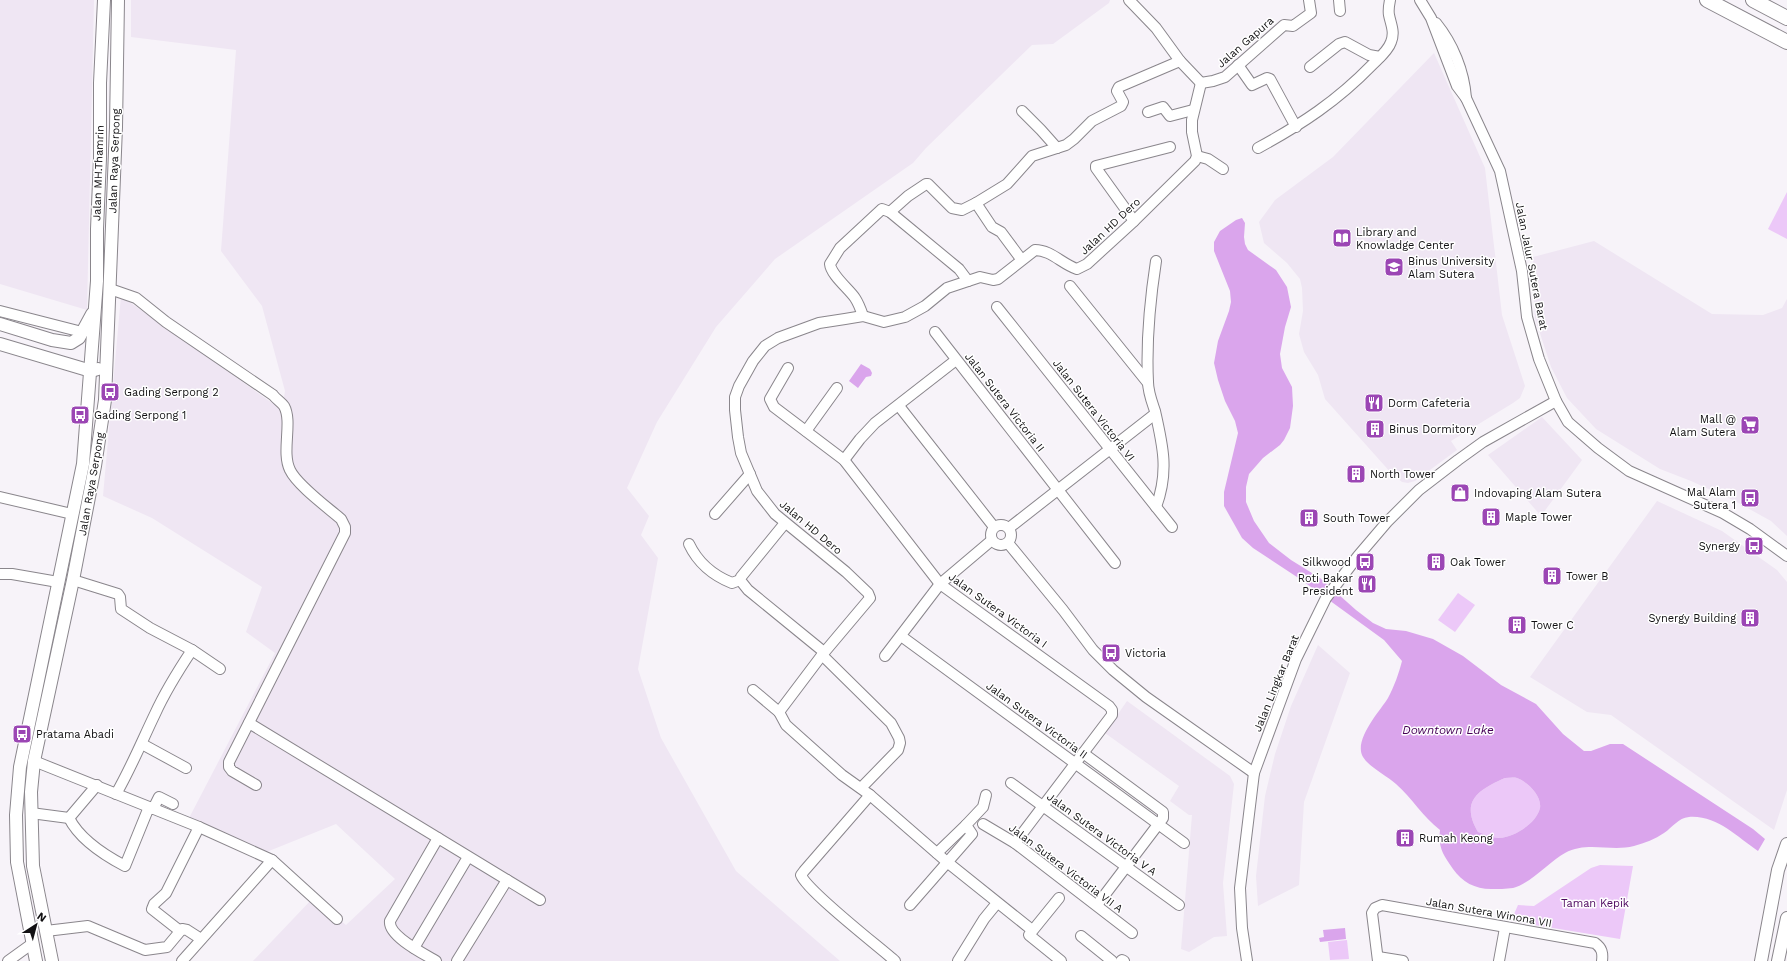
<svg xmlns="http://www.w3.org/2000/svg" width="1787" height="961" font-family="'Work Sans',sans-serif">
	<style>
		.built { fill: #efe6f3 }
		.green { fill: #ecc8f8 }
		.water { fill: #daa5ec; fill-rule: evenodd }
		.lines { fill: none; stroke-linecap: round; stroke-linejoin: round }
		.minor-casing { stroke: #8a868c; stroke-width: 12 }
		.major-casing { stroke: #8a868c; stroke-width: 14 }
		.highway-casing { stroke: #8a868c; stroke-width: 16 }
		.minor { stroke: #fff; stroke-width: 10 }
		.major { stroke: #fff; stroke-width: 12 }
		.highway { stroke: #fff; stroke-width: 14 }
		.labels { text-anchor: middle; stroke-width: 3; stroke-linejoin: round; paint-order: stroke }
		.street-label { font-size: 11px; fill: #111012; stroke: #fff }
		.poi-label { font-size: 11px; fill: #111012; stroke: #fff; text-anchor: start }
		.park-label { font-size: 11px; fill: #4d085f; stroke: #fff }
		.water-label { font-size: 12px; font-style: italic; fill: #450057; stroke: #fff }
	</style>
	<rect width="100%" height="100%" fill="#f7f3f9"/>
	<!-- built -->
	<g class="built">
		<path d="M0,0H94L87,310L0,284Z"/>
		<path d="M131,0H1110L1109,3L1053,44L1032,45L926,148L913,163L775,259L716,327L657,422L627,488L649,516L641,535L658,558L638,669L661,738L736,871L840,961H253L313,898L346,925L395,879L336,824L259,855L188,820L275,653L246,632L262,587L152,518L103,496L121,296L282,410L285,391L262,306L221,251L236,50L131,37Z"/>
		<path d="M1434,53L1485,168L1502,315L1525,386L1520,398L1513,403L1451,441L1457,450L1415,481L1408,483L1402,482L1392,474L1325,399L1318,375L1304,352L1299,334L1303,311L1302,288L1300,279L1287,263L1264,243L1259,222L1275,200L1333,157Z"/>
		<path d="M1594,241L1712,314L1763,315L1782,308L1787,299V536L1771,521L1733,500L1691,481L1660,469L1596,429L1567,398L1551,367L1535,318L1533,288V257Z"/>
		<path d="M1542,417L1582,460L1541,516L1488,455Z"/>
		<path d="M1657,501L1722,531L1777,570L1787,582V790L1774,830L1611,715L1587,712L1530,677Z"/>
		<path d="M1318,645L1350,673L1304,802L1299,885L1258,906L1256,876L1265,796L1275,754L1291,706Z"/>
		<path d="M1127,701L1230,776L1234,784L1223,883L1227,936L1214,937L1189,952L1181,949L1192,815H1189L1170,801L1179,786L1105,733Z"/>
	</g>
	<!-- green -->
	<g class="green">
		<path d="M1787,192V239L1768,229Z"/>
		<path d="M1458,593L1475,605L1455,632L1438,620Z"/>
		<path d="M1505,778C1509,778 1513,777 1517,778C1528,782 1542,796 1540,808C1536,824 1514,837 1499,838C1492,838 1484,834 1478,832C1460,801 1478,790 1505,778Z"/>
		<path d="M1600,865L1633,866L1620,939L1511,921L1518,905L1534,906L1591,868Z"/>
		<path d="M1347,940L1349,959L1330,960L1328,942Z"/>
	</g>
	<!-- water -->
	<g class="water">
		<path d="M1242,218L1245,223L1244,237L1245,244L1248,250L1276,270L1287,287L1291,307L1285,327L1280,354L1282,368L1292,387L1293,406L1290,428L1284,440L1280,445L1263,458L1249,474L1246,487V502L1254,521L1269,543L1291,560L1320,578L1356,610L1373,623L1386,629L1406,631L1433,639L1463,656L1501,685L1536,704L1563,734L1584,751H1591L1610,744H1623L1753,829L1765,839L1758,851C1737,837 1717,815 1689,817C1678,818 1673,827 1664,833C1655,839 1645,843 1634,846C1611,852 1587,841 1565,853C1550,861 1530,884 1513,888C1506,889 1498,889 1491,889C1475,889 1462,882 1453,869C1443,854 1438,848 1440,830C1423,817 1412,798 1396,784C1386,775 1370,768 1363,757C1353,740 1380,711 1388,698C1394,687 1399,673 1402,661L1384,640L1300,579L1253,548L1242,538L1224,506V492L1238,433L1235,421L1225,401L1218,380L1214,363L1218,341L1229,311L1231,302L1230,291L1214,251V242L1220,231L1236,220ZM1505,778C1509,778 1513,777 1517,778C1528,782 1542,796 1540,808C1536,824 1514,837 1499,838C1492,838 1484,834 1478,832C1460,801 1478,790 1505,778Z"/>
		<path d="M861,364L870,369L872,373L871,376L866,377L858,388L849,381Z"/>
		<path d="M1345,928L1346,939L1320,942L1319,938L1324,937L1323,930Z"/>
	</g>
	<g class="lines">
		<!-- minor casing -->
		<g class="minor-casing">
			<g id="minor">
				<path d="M1129,0L1156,28L1180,61L1201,83"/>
				<path d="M1339,0L1340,11"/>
				<path d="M1420,0L1431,18L1457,86L1466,98L1500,171L1522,271L1527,317L1539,359L1556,401L1568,422L1598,448L1629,471L1723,513L1750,529L1787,556"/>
				<path d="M1436,23C1453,44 1464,71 1466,98"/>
				<path d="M1238,65L1252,85L1267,78L1270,79L1296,127"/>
				<path d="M1310,67L1339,44L1345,42L1369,55L1380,57"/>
				<path d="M1201,83L1213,81L1225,77L1284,25L1293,26L1311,13L1309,0"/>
				<path d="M1022,111L1041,130L1057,148"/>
				<path d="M1148,112L1163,107L1170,116L1193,110"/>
				<path d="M1258,148C1302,124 1337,101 1372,65C1379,58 1388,51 1391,42C1395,32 1391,25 1389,15C1388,10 1389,5 1390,0"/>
				<path d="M1197,156L1208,159L1223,169"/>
				<path d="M976,203L1007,184L1032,156L1066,145L1074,139L1092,121L1121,106L1123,102L1117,91L1119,87L1180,61"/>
				<path d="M890,212L908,196L926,184H928L952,208L962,210L976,203L992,227L1001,232L1021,259"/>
				<path d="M1134,221L1096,168V166L1170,147"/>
				<path d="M1070,286L1148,383"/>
				<path d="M110,289L136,298L166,322L273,395C276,399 281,402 284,406C293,422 281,452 290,470C297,485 327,507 341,519L345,527V533L229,762V767L232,771L256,785"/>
				<path d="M997,307L1172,527"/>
				<path d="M0,311L82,332"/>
				<path d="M863,316C861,310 859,304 855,298C849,289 831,275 830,264L840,248L882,209L890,212L959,269L968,281"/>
				<path d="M935,332L1115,563"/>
				<path d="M788,368L770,399L774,407L844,460L940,584L1109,706L1112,710V715L1015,843"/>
				<path d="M899,406L994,527"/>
				<path d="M806,431L837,388"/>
				<path d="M844,460L860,439L875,423L956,360"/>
				<path d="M0,497L72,514"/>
				<path d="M1156,507C1169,472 1163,446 1155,411C1152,402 1148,392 1148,382C1146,341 1150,300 1156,261"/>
				<path d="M715,514L750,474"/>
				<path d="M785,523L741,577L740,580L748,590L824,652"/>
				<circle cx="1001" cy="535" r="10"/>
				<path d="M1009,528L1155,414"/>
				<path d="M1008,543L1063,610L1093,650L1113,670L1146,697L1254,773"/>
				<path d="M689,544C698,563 712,575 732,583L740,580"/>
				<path d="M0,574H12L58,582"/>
				<path d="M73,580L118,594L120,597L121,609L150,628L192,650L220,669"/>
				<path d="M901,636L1184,843"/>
				<path d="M822,655L891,723L899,738L900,743L898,750L861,788"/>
				<path d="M885,656L940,584L992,540"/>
				<path d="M753,690L779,712"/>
				<path d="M249,723L540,900"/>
				<path d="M142,744L186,768"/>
				<path d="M1083,753L1163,812V818L1097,905"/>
				<path d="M34,761L199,827L272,860L337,919"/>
				<path d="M1011,783L1179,905"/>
				<path d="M116,794C131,768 142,741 155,714C165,692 178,671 192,650"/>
				<path d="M870,795L804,871L801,875C807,891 878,946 895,961"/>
				<path d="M153,809L159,797L173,804"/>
				<path d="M31,813L69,818L97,785"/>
				<path d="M69,818C80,840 104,855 125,866L149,807"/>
				<path d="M983,824L1015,843L1132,933"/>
				<path d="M937,853L966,825"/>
				<path d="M1059,898L1029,935L1061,961"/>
				<path d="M910,905L972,834L966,825L983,807L986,795"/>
				<path d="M1032,930L947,862L870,795L842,775L786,725L779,712L822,655L870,598L868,593L846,572L775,514L757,491L741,453L738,437L735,410V397L739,386L753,361L765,346L778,338L819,323L845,319L863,316L884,322L905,317L925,306L947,288L980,277L993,280L998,279L1035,250C1051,250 1062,264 1077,269L1087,264L1134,221L1195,161L1197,156L1192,132V120L1201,83"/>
				<path d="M46,931L88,926L145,950L167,947L182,929L187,930L201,939"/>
				<path d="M180,931L152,909L154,904L166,893L199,827"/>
				<path d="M1081,936L1112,961"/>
				<path d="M414,948L468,857"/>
				<path d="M1378,957L1403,961"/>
				<path d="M8,961L33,943"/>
				<path d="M182,961L272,860"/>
				<path d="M436,961C424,954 388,936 390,921L438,838"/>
				<path d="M457,961L507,880"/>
				<path d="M958,961L984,919L997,903"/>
				<path d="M1121,961L1122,960L1124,961"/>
				<path d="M1247,961L1242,928L1240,888L1254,773L1296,659L1326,598L1358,556L1387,522L1419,490L1458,460L1483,442L1556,401"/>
				<path d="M1378,961L1372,913L1375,908L1382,905L1595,943C1602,948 1603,953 1602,961"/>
				<path d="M1499,961L1505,928"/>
			</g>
		</g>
		<!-- major casing -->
		<g class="major-casing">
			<g id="major">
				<path d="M0,324L52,340L71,343L79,338L92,314"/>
				<path d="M0,344L91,371L98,369"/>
				<path d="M36,961L17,862L16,815L20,767L83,464L97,281V229L100,158V83L104,0"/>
				<path d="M52,961L33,866L31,792L34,761L73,580L95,466L105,400L116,127L118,0"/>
				<path d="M1761,961L1778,870L1787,844"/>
				<path d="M1778,961L1787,918"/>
			</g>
		</g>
		<!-- highway casing -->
		<g class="highway-casing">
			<g id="highway">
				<path d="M1707,0L1787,42"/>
				<path d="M1753,0L1787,18"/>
			</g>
		</g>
		<!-- minor -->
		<use href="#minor" class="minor"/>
		<!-- major -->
		<use href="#major" class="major"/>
		<!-- highway -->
		<use href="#highway" class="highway"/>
	</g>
	<!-- icons -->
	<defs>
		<g id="library-square" transform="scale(1)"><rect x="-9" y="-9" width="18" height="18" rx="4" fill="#9b46b4" stroke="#fff"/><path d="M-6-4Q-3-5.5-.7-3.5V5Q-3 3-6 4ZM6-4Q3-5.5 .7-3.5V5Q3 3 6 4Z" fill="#fff"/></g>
		<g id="university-square" transform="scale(1)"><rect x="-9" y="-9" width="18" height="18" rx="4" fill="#9b46b4" stroke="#fff"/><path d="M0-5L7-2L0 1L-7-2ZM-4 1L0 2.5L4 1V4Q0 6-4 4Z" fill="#fff"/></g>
		<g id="bus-square" transform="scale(1)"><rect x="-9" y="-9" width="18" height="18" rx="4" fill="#9b46b4" stroke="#fff"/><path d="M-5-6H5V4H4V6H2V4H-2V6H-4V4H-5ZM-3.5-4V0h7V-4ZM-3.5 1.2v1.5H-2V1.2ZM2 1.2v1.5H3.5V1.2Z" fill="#fff"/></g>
		<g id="restaurant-square" transform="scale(1)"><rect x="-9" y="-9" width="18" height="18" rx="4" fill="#9b46b4" stroke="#fff"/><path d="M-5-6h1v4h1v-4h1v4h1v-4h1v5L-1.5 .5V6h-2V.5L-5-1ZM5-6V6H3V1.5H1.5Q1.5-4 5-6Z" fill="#fff"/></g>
		<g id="supermarket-square" transform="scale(1)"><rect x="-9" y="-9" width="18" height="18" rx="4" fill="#9b46b4" stroke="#fff"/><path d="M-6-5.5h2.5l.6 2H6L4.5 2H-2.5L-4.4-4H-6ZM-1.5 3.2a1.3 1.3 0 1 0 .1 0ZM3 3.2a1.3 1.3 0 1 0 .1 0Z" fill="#fff"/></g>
		<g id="building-square" transform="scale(1)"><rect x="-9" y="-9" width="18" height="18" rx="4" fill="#9b46b4" stroke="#fff"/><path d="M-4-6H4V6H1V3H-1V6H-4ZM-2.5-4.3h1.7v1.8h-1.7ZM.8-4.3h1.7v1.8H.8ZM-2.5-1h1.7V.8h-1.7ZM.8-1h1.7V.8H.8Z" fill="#fff"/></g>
		<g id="shop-square" transform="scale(1)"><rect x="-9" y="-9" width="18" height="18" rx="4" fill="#9b46b4" stroke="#fff"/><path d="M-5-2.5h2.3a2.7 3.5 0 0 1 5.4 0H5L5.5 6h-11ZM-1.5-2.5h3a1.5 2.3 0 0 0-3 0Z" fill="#fff"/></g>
	</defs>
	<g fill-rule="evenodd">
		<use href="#library-square" x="1342" y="238"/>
		<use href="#university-square" x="1394" y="267"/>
		<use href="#bus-square" x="110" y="392"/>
		<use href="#restaurant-square" x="1374" y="403"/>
		<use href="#bus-square" x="80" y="415"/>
		<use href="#supermarket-square" x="1750" y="425"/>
		<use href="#building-square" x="1375" y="429"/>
		<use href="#building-square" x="1356" y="474"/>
		<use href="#shop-square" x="1460" y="493"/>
		<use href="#bus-square" x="1750" y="498"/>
		<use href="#building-square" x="1491" y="517"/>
		<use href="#building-square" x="1309" y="518"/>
		<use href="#bus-square" x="1754" y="546"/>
		<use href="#bus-square" x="1365" y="562"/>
		<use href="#building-square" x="1436" y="562"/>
		<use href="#building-square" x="1552" y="576"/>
		<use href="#restaurant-square" x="1367" y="584"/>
		<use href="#building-square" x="1750" y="618"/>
		<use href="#building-square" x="1517" y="625"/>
		<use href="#bus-square" x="1111" y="653"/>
		<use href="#bus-square" x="22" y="734"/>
		<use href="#building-square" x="1405" y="838"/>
	</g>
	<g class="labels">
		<!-- street labels -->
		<g class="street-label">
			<text transform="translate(1245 42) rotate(-41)" y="4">Jalan Gapura</text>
			<text transform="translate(114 161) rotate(-88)" y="4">Jalan Raya Serpong</text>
			<text transform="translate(98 173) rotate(-88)" y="4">Jalan MH.Thamrin</text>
			<text transform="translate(1110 226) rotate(-43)" y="4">Jalan HD Dero</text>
			<text transform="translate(1532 266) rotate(79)" y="4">Jalan Jalur Sutera Barat</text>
			<text transform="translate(1005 402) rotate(52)" y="4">Jalan Sutera Victoria II</text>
			<text transform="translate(1094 410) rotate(52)" y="4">Jalan Sutera Victoria VI</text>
			<text transform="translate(91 484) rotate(-80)" y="4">Jalan Raya Serpong</text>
			<text transform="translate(811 527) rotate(40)" y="4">Jalan HD Dero</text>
			<text transform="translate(998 610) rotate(36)" y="4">Jalan Sutera Victoria I</text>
			<text transform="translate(1276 683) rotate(-68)" y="4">Jalan Lingkar Barat</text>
			<text transform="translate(1037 720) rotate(36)" y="4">Jalan Sutera Victoria II</text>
			<text transform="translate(1102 834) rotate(36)" y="4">Jalan Sutera Victoria V A</text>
			<text transform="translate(1066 868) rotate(37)" y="4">Jalan Sutera Victoria VII A</text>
			<text transform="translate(1489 912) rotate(10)" y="4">Jalan Sutera Winona VII</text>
		</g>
		<!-- poi labels -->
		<g class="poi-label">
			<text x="1356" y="236">Library and<tspan x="1356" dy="13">Knowladge Center</tspan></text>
			<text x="1408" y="265">Binus University<tspan x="1408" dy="13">Alam Sutera</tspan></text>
			<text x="124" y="396">Gading Serpong 2</text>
			<text x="1388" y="407">Dorm Cafeteria</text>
			<text x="94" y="419">Gading Serpong 1</text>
			<text x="1736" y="423" text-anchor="end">Mall @<tspan x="1736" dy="13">Alam Sutera</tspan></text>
			<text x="1389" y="433">Binus Dormitory</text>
			<text x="1370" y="478">North Tower</text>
			<text x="1736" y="496" text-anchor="end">Mal Alam<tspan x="1736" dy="13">Sutera 1</tspan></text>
			<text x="1474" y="497">Indovaping Alam Sutera</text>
			<text x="1505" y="521">Maple Tower</text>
			<text x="1323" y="522">South Tower</text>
			<text x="1740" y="550" text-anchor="end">Synergy</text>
			<text x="1351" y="566" text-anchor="end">Silkwood</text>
			<text x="1450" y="566">Oak Tower</text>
			<text x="1566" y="580">Tower B</text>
			<text x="1353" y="582" text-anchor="end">Roti Bakar<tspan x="1353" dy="13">President</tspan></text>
			<text x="1736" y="622" text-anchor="end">Synergy Building</text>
			<text x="1531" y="629">Tower C</text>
			<text x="1125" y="657">Victoria</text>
			<text x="36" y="738">Pratama Abadi</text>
			<text x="1419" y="842">Rumah Keong</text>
		</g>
		<!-- park labels -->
		<g class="park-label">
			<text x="1595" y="907">Taman Kepik</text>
		</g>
		<!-- water labels -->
		<g class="water-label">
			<text x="1448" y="734">Downtown Lake</text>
		</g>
	</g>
	<!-- north arrow -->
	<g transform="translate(36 925) rotate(36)" stroke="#ffffff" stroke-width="3" paint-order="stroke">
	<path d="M0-3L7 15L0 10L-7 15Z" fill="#111012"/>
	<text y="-6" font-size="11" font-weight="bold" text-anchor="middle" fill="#111012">N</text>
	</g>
</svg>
